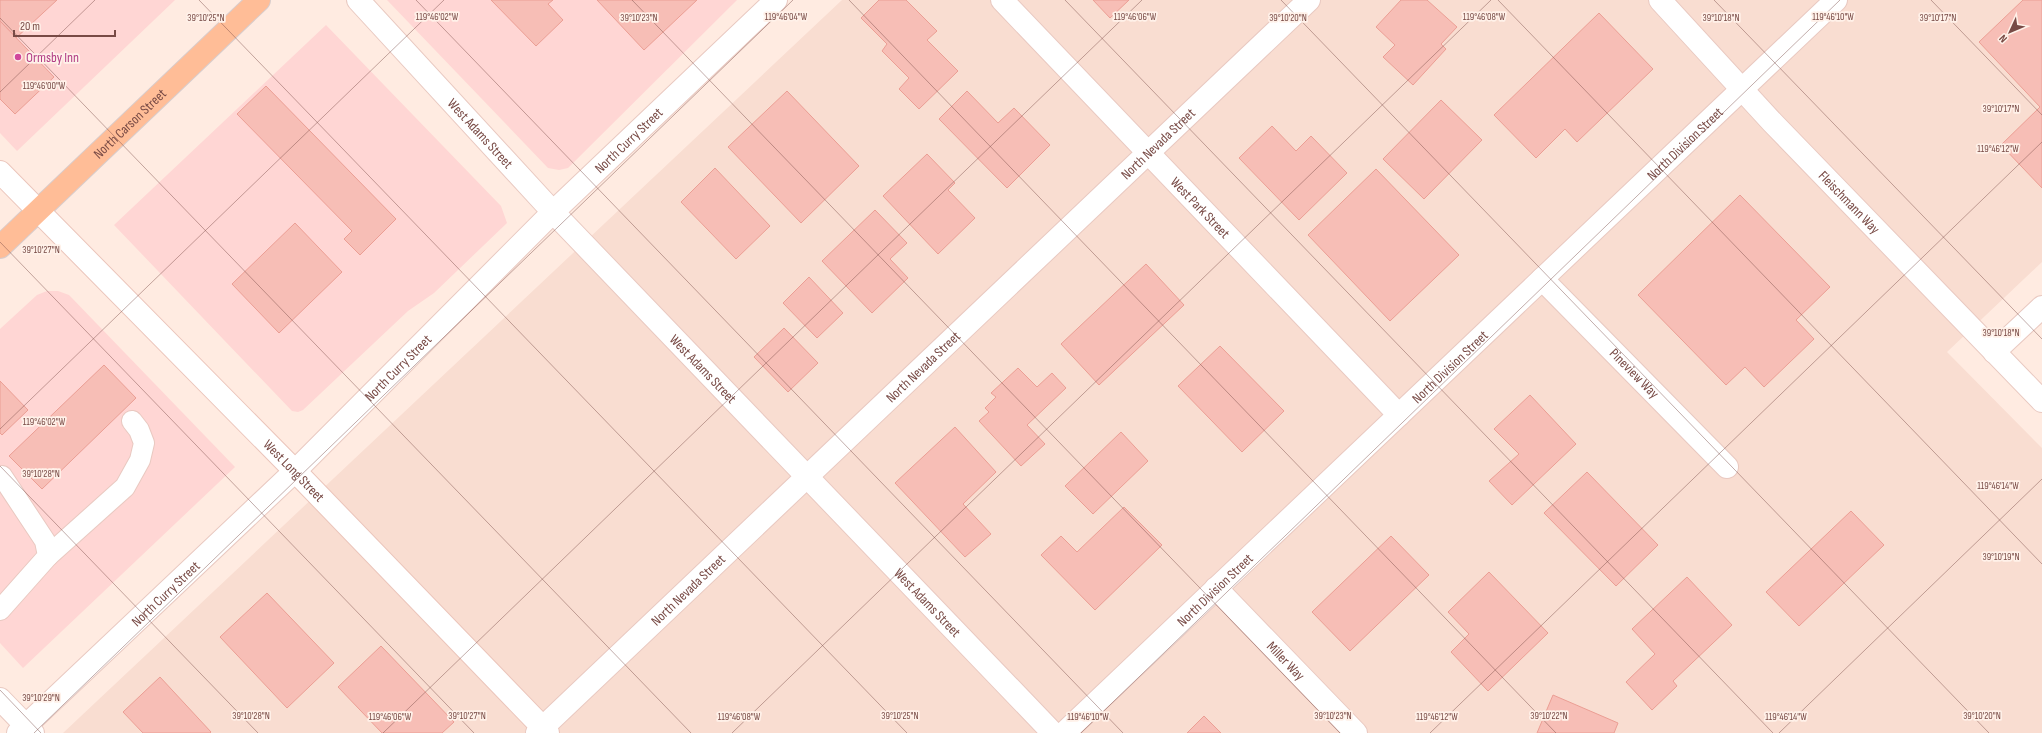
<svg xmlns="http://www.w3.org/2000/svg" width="2042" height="733" font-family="'Sofia Sans Condensed',sans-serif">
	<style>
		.residential { fill: #f9ddd1 }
		.commercial { fill: #ffd6d4 }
		.building { fill: #f7beb6; stroke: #eb9e94 }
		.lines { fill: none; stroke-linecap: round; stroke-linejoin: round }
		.lane-casing { stroke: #e9c9c1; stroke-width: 22 }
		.street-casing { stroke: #e9c9c1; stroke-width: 24 }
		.secondary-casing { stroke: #ebc5bb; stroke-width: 24 }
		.primary-casing { stroke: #d9cccb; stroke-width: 24 }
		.lane { stroke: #fff; stroke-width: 20 }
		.street { stroke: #fff; stroke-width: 22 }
		.secondary { stroke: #fff; stroke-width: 22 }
		.primary { stroke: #ffbd97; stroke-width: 22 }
		.ticks { fill: none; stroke: #784a45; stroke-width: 1; stroke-opacity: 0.45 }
		.hotel-dot { fill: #d1479c; stroke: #fff1e9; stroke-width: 1.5 }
		.labels { text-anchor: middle; stroke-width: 3.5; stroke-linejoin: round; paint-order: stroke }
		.hotel-label { font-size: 14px; fill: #b23c85; stroke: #fff1e9; text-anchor: start }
		.street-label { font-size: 14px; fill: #784a45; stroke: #fff1e9 }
		.ticks-label { font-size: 10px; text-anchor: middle; fill: #784a45; stroke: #fff1e9; stroke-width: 3.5; stroke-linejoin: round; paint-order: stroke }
	</style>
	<rect width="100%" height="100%" fill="#ffebe1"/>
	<!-- residential -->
	<path class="residential" d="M842,0H2042V262L1947,352L2042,448V733H63Z"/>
	<!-- commercial -->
	<g class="commercial">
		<path d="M0,0H175L17,151L0,133Z"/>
		<path d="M387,0H737L568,168L559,170L548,168Z"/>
		<path d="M326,25L501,206L507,223L434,293L408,311L303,410L298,412L292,411L114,225Z"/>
		<path d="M47,291H58L69,295L235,467L23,668L0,643V329L37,295Z"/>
	</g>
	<!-- building -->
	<g class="building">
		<path d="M0,0H57L16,38L0,21Z"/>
		<path d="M491,0H553L548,4L563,20L536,46Z"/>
		<path d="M597,0H697L644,50Z"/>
		<path d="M879,0H906L937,31L927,40L958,71L919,109L899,89L909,78L882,51L887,44L861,18Z"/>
		<path d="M1093,0H1129L1110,18Z"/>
		<path d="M1401,0H1427L1457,27L1441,44L1446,49L1413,85L1383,57L1395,45L1376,27Z"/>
		<path d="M2023,0H2042V188L2001,145L2040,107L1979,42Z"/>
		<path d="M1599,13L1653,69L1577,142L1565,129L1536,158L1494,115Z"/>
		<path d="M0,21L54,77L15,114L0,99Z"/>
		<path d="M266,86L396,219L360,255L344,239L352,231L237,114Z"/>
		<path d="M787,91L859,166L801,223L728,147Z"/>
		<path d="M967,91L998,123L1014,108L1050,145L1007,188L939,119Z"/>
		<path d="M1441,100L1482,140L1424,199L1383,159Z"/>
		<path d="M1272,126L1296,151L1311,136L1347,173L1299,220L1239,158Z"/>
		<path d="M927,154L955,183L948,190L975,218L938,254L883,196Z"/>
		<path d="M715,168L770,226L736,259L681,202Z"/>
		<path d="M1376,169L1459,255L1390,321L1308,235Z"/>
		<path d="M1740,195L1830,287L1796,320L1814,339L1764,387L1745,367L1726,385L1638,295Z"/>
		<path d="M875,210L907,243L890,259L908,278L872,313L822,261Z"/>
		<path d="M295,223L342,272L279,333L232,284Z"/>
		<path d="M1146,264L1184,305L1099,385L1061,344Z"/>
		<path d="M809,277L843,313L817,338L783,303Z"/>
		<path d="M784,328L818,363L788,392L754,357Z"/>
		<path d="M1220,346L1284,411L1242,452L1178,386Z"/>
		<path d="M104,365L136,398L42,489L9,456Z"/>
		<path d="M1018,368L1037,387L1052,373L1066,388L1027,425L1045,444L1021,466L979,421L989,412L985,408L996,397L991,393Z"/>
		<path d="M0,381L28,410L2,435L0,433Z"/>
		<path d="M1530,395L1576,444L1512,505L1489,481L1519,454L1494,429Z"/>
		<path d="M955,427L996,472L963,504L991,534L965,557L895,483Z"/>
		<path d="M1121,432L1148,461L1093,514L1065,486Z"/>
		<path d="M1587,472L1658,545L1616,586L1544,513Z"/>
		<path d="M1124,507L1162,545L1095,610L1041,555L1061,536L1077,552Z"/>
		<path d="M1851,511L1884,545L1799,626L1766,592Z"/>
		<path d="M1391,536L1429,575L1350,651L1312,612Z"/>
		<path d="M1489,572L1548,633L1488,691L1451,652L1469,634L1448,612Z"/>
		<path d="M1687,577L1732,625L1673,681L1677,686L1652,710L1626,682L1655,654L1632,629Z"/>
		<path d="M267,593L334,663L287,708L220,637Z"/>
		<path d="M381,646L454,722L442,733H382L338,687Z"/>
		<path d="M160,677L211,732L210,733H143L123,712Z"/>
		<path d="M1553,695L1618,723L1614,733H1537Z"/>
		<path d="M1204,716L1221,733H1187Z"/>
	</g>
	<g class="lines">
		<!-- lane casing -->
		<g class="lane-casing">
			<g id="lane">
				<path d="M0,478L2,476L45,541L48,556L0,610"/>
				<path d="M48,556L125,487L140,460L144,443L139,430L132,421"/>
			</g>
		</g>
		<!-- street casing -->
		<g class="street-casing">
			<g id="street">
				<path id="s1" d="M358,0L553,212L1053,733"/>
				<path id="s2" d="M1002,0L1399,415"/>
				<path id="s3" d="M1660,0L1772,122L2042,401"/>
				<path id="s4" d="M1542,279L1727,467"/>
				<path d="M1994,352L2042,307"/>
				<path id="s5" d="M1216,588L1356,733"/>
				<path d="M0,699L33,733"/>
				<path id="s6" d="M18,733L295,471L553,212L776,0"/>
				<path id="s7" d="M537,733L1309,0"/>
				<path id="s8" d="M1064,733L1836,0"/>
			</g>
		</g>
		<!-- secondary casing -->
		<g class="secondary-casing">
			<g id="secondary">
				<path id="s9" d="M0,172L295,471L548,733"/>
			</g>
		</g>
		<!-- primary casing -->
		<g class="primary-casing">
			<g id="primary">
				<path id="s10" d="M0,247L259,0"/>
			</g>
		</g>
		<!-- lane -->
		<use href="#lane" class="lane"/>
		<!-- street -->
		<use href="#street" class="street"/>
		<!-- secondary -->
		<use href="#secondary" class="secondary"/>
		<!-- primary -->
		<use href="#primary" class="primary"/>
	</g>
	<!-- ticks -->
	<path class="ticks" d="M199,0L907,733M416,0L1123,733M632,0L1340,733M849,0L1556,733M1065,0L1773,733M1281,0L1989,733M1498,0L2042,564M1714,0L2042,339M1931,0L2042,115M0,18L691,733M0,92L95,0M0,242L474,733M0,429L444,0M0,466L258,733M0,690L41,733M34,733L793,0M383,733L1142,0M732,733L1491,0M1081,733L1840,0M1430,733L2042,142M1779,733L2042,479"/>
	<!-- markers -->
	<circle class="hotel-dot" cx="18" cy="57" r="4"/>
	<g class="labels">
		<!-- hotel labels -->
		<g class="hotel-label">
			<text x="26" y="62">Ormsby Inn</text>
		</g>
		<!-- street labels -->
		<g class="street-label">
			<text dy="5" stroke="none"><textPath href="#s10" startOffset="179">North Carson Street</textPath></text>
			<text dy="5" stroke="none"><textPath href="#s1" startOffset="181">West Adams Street</textPath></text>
			<text dy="5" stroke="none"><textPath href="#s6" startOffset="851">North Curry Street</textPath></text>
			<text dy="5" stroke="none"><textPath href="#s7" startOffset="856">North Nevada Street</textPath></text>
			<text dy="5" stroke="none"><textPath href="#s8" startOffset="856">North Division Street</textPath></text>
			<text dy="5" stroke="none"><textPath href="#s3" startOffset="277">Fleischmann Way</textPath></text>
			<text dy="5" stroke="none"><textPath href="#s2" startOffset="287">West Park Street</textPath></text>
			<text dy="5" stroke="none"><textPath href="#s8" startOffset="532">North Division Street</textPath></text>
			<text dy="5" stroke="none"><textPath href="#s7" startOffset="532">North Nevada Street</textPath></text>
			<text dy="5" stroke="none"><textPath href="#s6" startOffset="527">North Curry Street</textPath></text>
			<text dy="5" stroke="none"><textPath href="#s1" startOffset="505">West Adams Street</textPath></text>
			<text dy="5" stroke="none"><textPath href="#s4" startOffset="132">Pineview Way</textPath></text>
			<text dy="5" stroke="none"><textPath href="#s9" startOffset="419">West Long Street</textPath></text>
			<text dy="5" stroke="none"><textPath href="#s7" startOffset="208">North Nevada Street</textPath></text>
			<text dy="5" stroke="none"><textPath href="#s8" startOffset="208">North Division Street</textPath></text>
			<text dy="5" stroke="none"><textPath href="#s6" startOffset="203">North Curry Street</textPath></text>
			<text dy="5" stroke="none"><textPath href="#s1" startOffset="829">West Adams Street</textPath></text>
			<text dy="5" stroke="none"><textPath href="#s5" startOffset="101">Miller Way</textPath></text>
		</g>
	</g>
	<g class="ticks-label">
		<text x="437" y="20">119°46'02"W</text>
		<text x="786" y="20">119°46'04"W</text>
		<text x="1135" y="20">119°46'06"W</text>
		<text x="1484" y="20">119°46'08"W</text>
		<text x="1833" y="20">119°46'10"W</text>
		<text x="206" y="21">39°10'25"N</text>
		<text x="639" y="21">39°10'23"N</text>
		<text x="1288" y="21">39°10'20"N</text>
		<text x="1721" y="21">39°10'18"N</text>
		<text x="1938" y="21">39°10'17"N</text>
		<text x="44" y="89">119°46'00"W</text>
		<text x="2001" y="112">39°10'17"N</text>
		<text x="1998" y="152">119°46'12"W</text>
		<text x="41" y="253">39°10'27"N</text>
		<text x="2001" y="336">39°10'18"N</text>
		<text x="44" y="425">119°46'02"W</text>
		<text x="41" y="477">39°10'28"N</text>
		<text x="1998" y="489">119°46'14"W</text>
		<text x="2001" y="560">39°10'19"N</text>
		<text x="41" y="701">39°10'29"N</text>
		<text x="251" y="719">39°10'28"N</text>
		<text x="467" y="719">39°10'27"N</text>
		<text x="900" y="719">39°10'25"N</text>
		<text x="1333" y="719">39°10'23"N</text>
		<text x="1549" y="719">39°10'22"N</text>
		<text x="1982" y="719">39°10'20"N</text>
		<text x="390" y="720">119°46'06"W</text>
		<text x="739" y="720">119°46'08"W</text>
		<text x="1088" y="720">119°46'10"W</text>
		<text x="1437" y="720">119°46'12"W</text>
		<text x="1786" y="720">119°46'14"W</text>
	</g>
	<!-- north arrow -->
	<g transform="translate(2010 32) rotate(226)" stroke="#fff1e9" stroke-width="3" paint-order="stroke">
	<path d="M0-3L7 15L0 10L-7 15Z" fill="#784a45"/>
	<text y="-6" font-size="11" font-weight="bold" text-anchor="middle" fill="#784a45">N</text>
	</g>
	<!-- scale -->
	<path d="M14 30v6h101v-6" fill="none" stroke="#784a45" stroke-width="2"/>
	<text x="20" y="30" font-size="12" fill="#784a45" stroke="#fff1e9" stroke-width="3" paint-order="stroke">20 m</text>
</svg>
